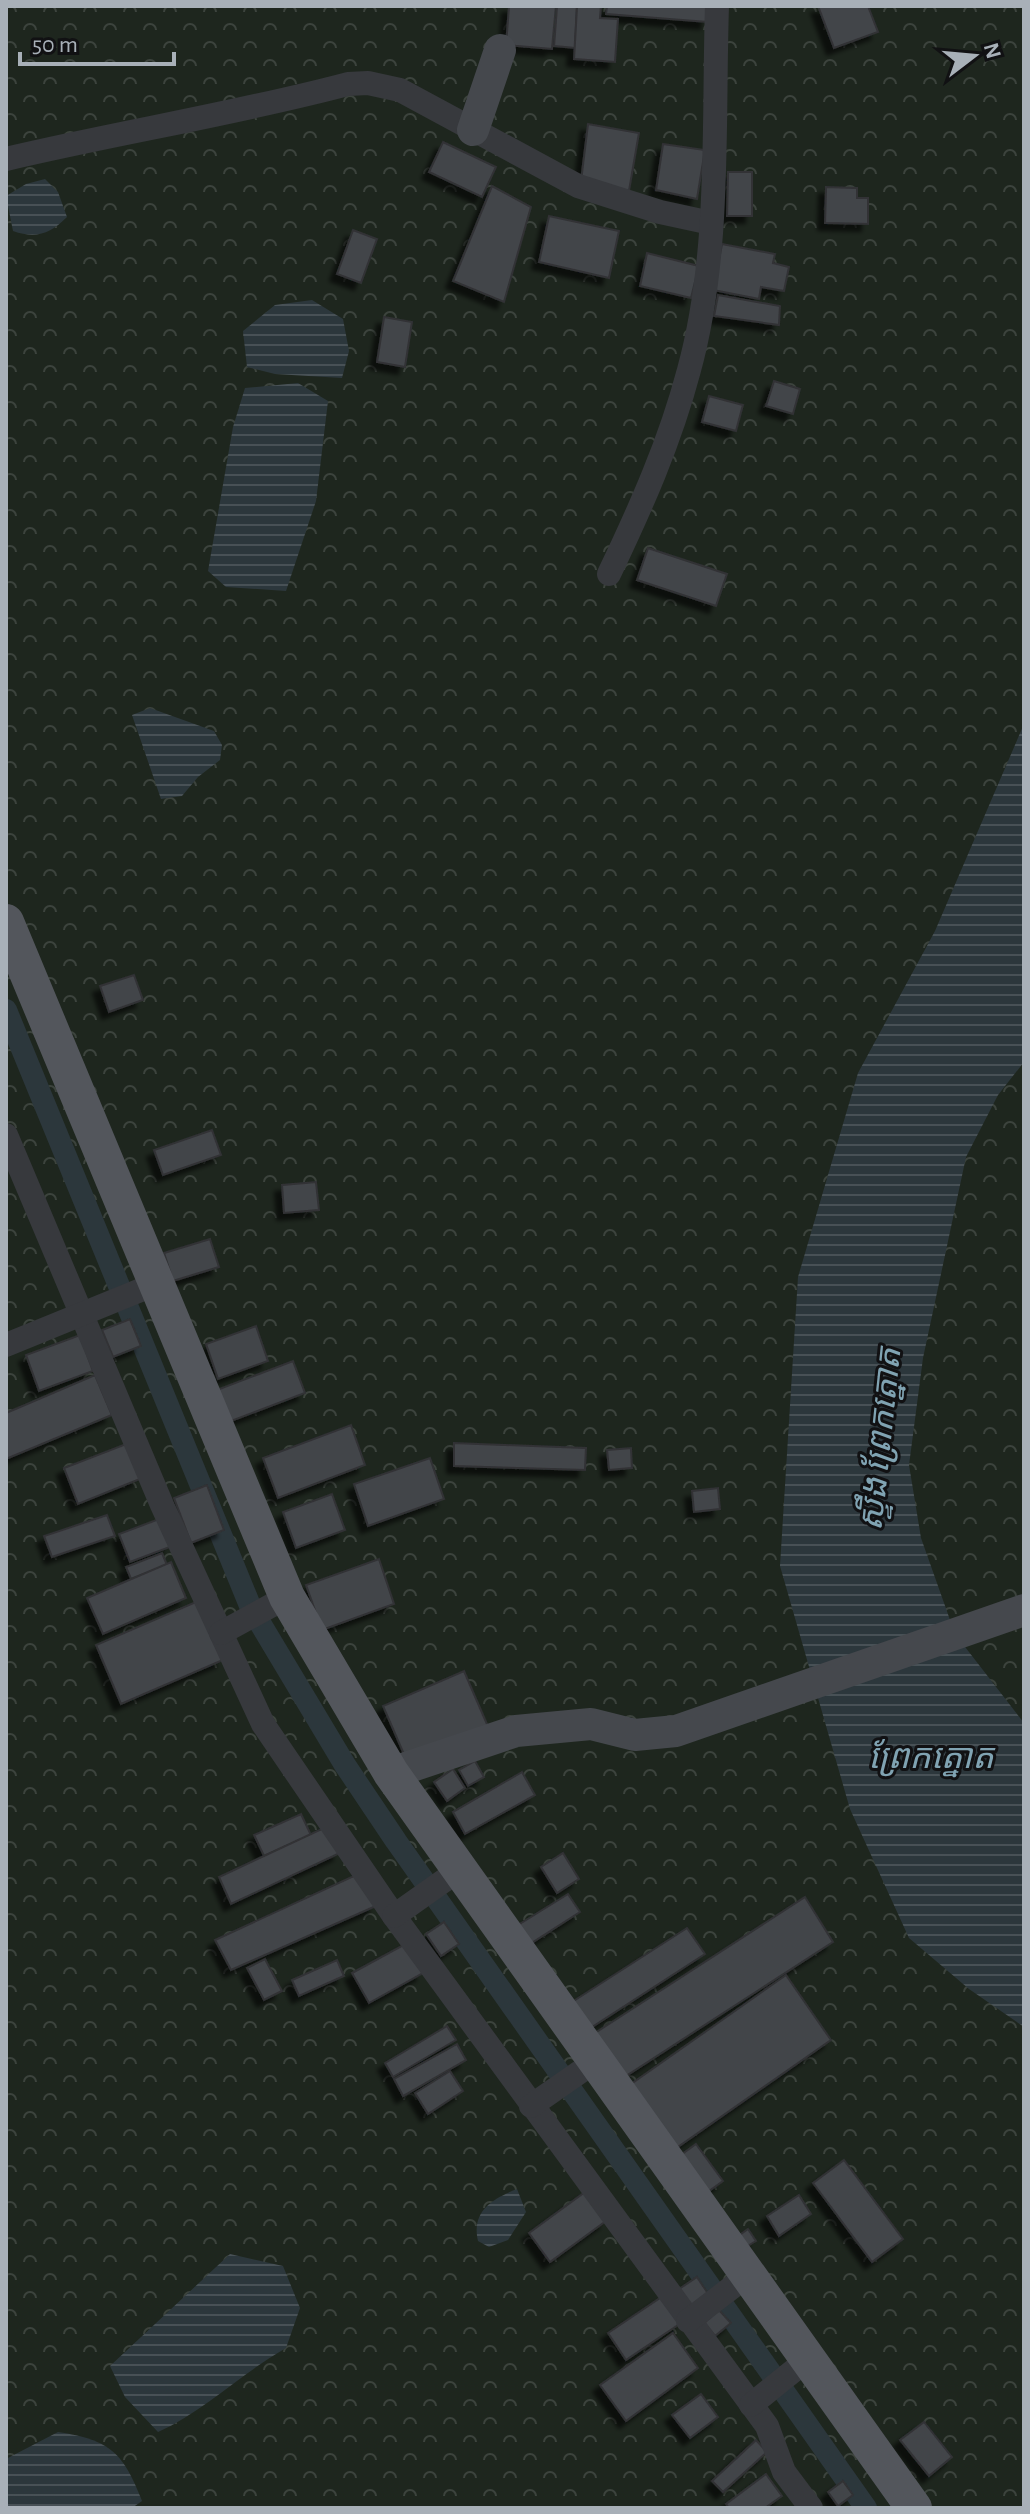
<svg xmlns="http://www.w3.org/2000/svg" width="1030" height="2514" font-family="'Alegreya Sans','Noto Sans Khmer',sans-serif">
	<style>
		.forest { fill: url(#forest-crowns) }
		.water { fill: url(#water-rules) }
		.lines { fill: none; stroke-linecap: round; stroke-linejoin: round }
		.canal { stroke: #2c373c; stroke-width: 22 }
		.building { fill: #424448; stroke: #303134; stroke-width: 2; filter: url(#shadow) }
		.street { stroke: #37393d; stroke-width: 24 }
		.secondary { stroke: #45484d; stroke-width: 32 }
		.primary { stroke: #53565c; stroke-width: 36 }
		.labels { text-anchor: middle; stroke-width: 6; stroke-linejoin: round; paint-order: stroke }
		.water-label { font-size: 34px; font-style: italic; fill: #80a3b2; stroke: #111113 }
	</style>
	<defs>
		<pattern id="forest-crowns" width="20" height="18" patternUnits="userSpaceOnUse" patternTransform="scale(2)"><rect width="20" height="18" fill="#1e261e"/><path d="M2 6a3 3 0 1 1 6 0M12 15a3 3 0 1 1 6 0" fill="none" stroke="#3c433d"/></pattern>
		<pattern id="water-rules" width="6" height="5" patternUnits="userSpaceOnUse" patternTransform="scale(2)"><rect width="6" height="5" fill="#2c373c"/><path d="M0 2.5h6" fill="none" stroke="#485156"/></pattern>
		<filter id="shadow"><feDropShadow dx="-7" dy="7" stdDeviation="2" flood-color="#0009"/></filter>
	</defs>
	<rect width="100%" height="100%" fill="#161618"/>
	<!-- forest -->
	<rect class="forest" x="6" y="6" width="1018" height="2502"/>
	<!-- water -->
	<g class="water">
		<path d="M45,179L58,192L67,217C50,234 36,239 13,231L6,196L26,184Z"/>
		<path d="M312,300L343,319L349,351L342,378L275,374L247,367L243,331L275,305Z"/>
		<path d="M298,383L328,401L316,501L286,591L226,587L208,571L233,427L245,388Z"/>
		<path d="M150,708L214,731L222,745L220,760L198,777L182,796L161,799L132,715Z"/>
		<path d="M1024,724V1062L998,1095L966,1157L923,1358L909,1465L921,1538L955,1634L1024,1723V2027L969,1989L909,1938L850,1809L780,1566L798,1277L858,1073L935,931Z"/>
		<path d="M517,2189L526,2212L508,2240L489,2247L478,2241C471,2211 492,2199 517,2189Z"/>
		<path d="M230,2254L283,2266L300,2308L286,2348C240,2374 206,2410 158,2432L125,2397L110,2366Z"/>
		<path d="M58,2432C111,2440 123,2453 142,2501L132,2508H6V2459Z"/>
	</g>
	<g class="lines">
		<!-- canal -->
		<path class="canal" d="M6,1010L251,1608L345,1765L396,1841L866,2508"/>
	</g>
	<!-- building -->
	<g class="building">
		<path d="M509,6H556L552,49L506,45Z"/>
		<path d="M557,6H577L575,48L554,46Z"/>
		<path d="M577,6H601L600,18L618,19L615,62L574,59Z"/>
		<path d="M607,6H709L707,22L606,14Z"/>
		<path d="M818,6H868L878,32L834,48Z"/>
		<path d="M588,124L639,133L629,191L581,181Z"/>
		<path d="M443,142L496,167L482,197L429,172Z"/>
		<path d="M663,144L705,150L697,199L656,190Z"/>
		<path d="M728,172H752V216H727Z"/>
		<path d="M492,186L531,207L504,302L453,281Z"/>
		<path d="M826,187L857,188V198H868V224L825,223Z"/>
		<path d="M549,216L619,231L609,278L539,262Z"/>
		<path d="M353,230L377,239L361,283L337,274Z"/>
		<path d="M722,244L775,254L773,263L789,267L784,291L761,287L759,299L713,290Z"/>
		<path d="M647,253L699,266L691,298L640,286Z"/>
		<path d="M718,295L780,306L779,325L714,316Z"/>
		<path d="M384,317L412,322L405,367L377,362Z"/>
		<path d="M774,381L800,389L793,414L766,406Z"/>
		<path d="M709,396L743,405L736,431L702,422Z"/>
		<path d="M648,548L727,574L716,606L637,580Z"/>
		<path d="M134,975L143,1000L109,1012L100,986Z"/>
		<path d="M212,1130L221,1155L163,1175L154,1150Z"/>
		<path d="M316,1182L319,1210L284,1213L282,1185Z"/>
		<path d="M210,1239L219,1267L173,1281L164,1253Z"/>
		<path d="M130,1319L141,1346L113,1357L102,1330Z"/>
		<path d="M256,1326L268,1361L218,1379L206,1344Z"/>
		<path d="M80,1335L93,1371L39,1391L26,1355Z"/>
		<path d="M293,1361L305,1393L226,1423L214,1391Z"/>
		<path d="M95,1375L112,1415L6,1459V1413Z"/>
		<path d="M351,1425L365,1465L278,1498L263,1458Z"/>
		<path d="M454,1443L586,1448L585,1470L454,1466Z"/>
		<path d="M126,1444L140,1479L78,1504L64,1468Z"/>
		<path d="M631,1448L632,1468L609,1470L607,1450Z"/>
		<path d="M430,1458L444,1499L368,1526L354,1484Z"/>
		<path d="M207,1485L224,1530L191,1543L174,1498Z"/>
		<path d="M718,1488L720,1509L694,1512L692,1491Z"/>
		<path d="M332,1494L345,1530L296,1548L283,1512Z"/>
		<path d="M107,1515L115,1536L52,1557L44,1536Z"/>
		<path d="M159,1519L170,1547L130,1562L119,1534Z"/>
		<path d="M162,1553L167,1565L131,1579L126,1567Z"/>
		<path d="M379,1559L394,1604L322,1630L306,1585Z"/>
		<path d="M171,1562L186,1598L103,1634L87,1598Z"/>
		<path d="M198,1601L223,1660L121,1704L96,1645Z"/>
		<path d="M464,1671L490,1731L409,1766L383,1706Z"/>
		<path d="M475,1761L484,1777L468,1786L459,1770Z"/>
		<path d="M453,1769L465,1788L447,1801L434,1782Z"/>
		<path d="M522,1772L535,1795L465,1834L453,1812Z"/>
		<path d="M301,1814L311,1835L264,1856L254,1835Z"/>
		<path d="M328,1826L340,1853L231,1904L219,1877Z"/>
		<path d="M563,1853L579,1879L557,1893L541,1867Z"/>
		<path d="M358,1874L376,1906L231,1970L215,1940Z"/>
		<path d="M568,1894L580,1912L530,1944L518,1925Z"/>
		<path d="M805,1897L833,1942L623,2078L595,2033Z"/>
		<path d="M444,1922L459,1944L441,1956L426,1934Z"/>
		<path d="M687,1928L705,1954L589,2029L572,2002Z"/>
		<path d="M407,1943L423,1973L369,2003L352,1973Z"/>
		<path d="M265,1959L282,1991L264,2000L247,1968Z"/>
		<path d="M337,1960L344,1976L299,1996L292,1980Z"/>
		<path d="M786,1975L831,2040L675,2149L631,2084Z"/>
		<path d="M447,2026L456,2040L393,2077L385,2063Z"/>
		<path d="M457,2044L466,2060L403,2096L394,2079Z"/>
		<path d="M450,2071L463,2091L428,2114L415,2093Z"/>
		<path d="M696,2144L723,2181L705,2194L678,2157Z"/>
		<path d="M844,2160L903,2239L872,2262L813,2183Z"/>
		<path d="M585,2192L606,2221L550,2262L529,2233Z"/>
		<path d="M799,2195L811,2214L779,2236L767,2216Z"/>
		<path d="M748,2229L756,2241L741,2250L734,2239Z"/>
		<path d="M697,2277L711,2298L693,2311L679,2289Z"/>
		<path d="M663,2296L681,2323L626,2360L608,2333Z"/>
		<path d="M719,2310L731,2323L715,2336L704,2323Z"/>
		<path d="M673,2333L698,2368L626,2421L600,2385Z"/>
		<path d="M701,2394L718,2417L690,2438L672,2415Z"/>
		<path d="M924,2422L952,2457L929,2476L900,2440Z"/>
		<path d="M756,2440L767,2452L723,2492L712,2481Z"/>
		<path d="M766,2474L782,2496L765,2508H729L726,2504Z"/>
		<path d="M843,2481L853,2495L838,2506L828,2492Z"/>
	</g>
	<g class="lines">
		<!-- street -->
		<g class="street">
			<path d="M6,159C120,132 235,114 348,84L368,83L400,90L578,186L660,212L711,223"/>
			<path d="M609,574C641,507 670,442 689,370C721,253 713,126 717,6"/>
			<path d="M6,1135L162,1505L263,1724L394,1916L767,2426L784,2472L811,2508"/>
			<path d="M6,1345L158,1283"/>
			<path d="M221,1633L287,1597"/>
			<path d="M394,1916L459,1870"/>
			<path d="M531,2106L597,2060"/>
			<path d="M688,2321L748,2275"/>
			<path d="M751,2405L808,2359"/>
		</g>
		<!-- secondary -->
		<g class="secondary">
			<path d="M473,130L500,50"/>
			<path d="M391,1773L516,1731L591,1724L635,1735L676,1731L1024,1610"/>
		</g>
		<!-- primary -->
		<path class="primary" d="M6,922L287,1597L391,1773L914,2508"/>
	</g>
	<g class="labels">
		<!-- water labels -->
		<g class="water-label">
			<text transform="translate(879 1439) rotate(-84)" y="12">ស្ទឹង ព្រែកត្នោត</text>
			<text x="931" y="1768">ព្រែកត្នោត</text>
		</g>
	</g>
	<!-- border -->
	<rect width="1030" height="2514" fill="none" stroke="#a8b0b8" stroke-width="16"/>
	<!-- north arrow -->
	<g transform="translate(974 56) rotate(74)" stroke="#111113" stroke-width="6" paint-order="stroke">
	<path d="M0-6L14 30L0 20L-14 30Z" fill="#a8b0b8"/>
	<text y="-12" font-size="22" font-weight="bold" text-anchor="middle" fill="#a8b0b8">N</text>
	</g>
	<!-- scale -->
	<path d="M20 52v12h154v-12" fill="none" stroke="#a8b0b8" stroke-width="4"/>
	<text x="32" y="52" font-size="24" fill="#a8b0b8" stroke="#111113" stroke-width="6" paint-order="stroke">50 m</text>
</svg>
